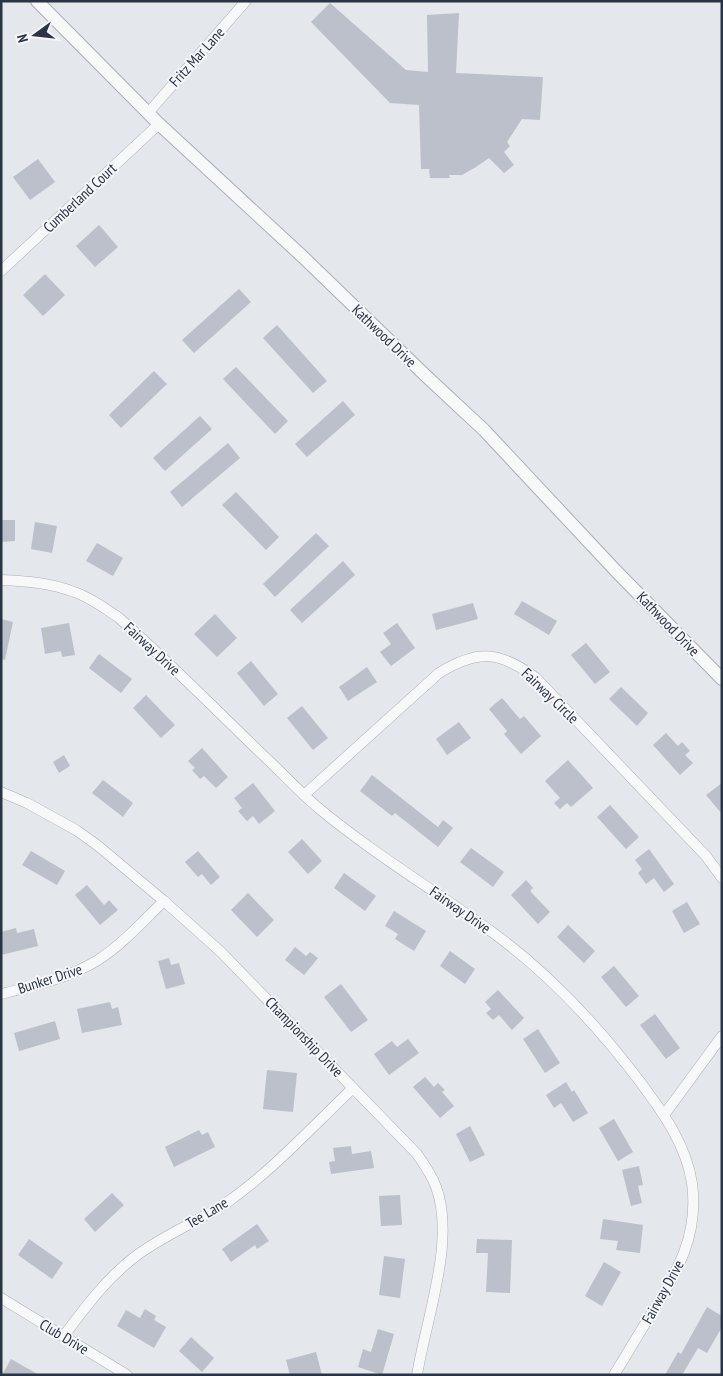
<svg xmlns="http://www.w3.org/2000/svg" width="723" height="1376" font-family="'PT Sans Narrow',sans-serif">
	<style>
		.building { fill: #bbc0ca }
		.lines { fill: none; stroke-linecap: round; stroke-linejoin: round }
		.minor-casing { stroke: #a9aeb7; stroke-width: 11 }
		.tertiary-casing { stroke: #a9aeb7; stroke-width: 14 }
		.minor { stroke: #f7f8fa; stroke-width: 10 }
		.tertiary { stroke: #f7f8fa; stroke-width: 12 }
		.labels { text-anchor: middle; stroke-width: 4; stroke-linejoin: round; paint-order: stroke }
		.street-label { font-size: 15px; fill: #2b3445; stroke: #f4f6f9 }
	</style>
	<rect width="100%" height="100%" fill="#e4e7ec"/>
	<!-- building -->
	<g class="building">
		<path d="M330,3L406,70L428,72L427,15L459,13L456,73L543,77L540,120L522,119L507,142L510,146L504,152L514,165L504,173L489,158L476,167L462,175H449L450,178H430L429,169H421L419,105L390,103L311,22Z"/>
		<path d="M38,159L55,182L30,200L13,177Z"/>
		<path d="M99,225L118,247L95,267L76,246Z"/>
		<path d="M45,274L65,295L43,316L23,295Z"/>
		<path d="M239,289L251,302L194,353L182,340Z"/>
		<path d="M277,325L327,381L313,393L263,338Z"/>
		<path d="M236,367L288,421L275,434L223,379Z"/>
		<path d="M154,371L167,384L121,428L109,415Z"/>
		<path d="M343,401L355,415L307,457L295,444Z"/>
		<path d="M200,416L212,429L165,471L153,458Z"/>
		<path d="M228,443L240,458L182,507L170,492Z"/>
		<path d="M236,492L279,537L266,550L222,505Z"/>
		<path d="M1,520H15V541L1,542Z"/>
		<path d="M35,522L57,526L52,553L31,549Z"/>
		<path d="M316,533L329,546L275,597L263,584Z"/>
		<path d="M97,543L123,558L113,576L86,561Z"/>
		<path d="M343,561L355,575L302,623L290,610Z"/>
		<path d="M522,601L557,621L549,635L514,614Z"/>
		<path d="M473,603L478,619L436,630L432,614Z"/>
		<path d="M215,614L237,638L217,657L194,634Z"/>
		<path d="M1,619L13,622L5,660L1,659Z"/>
		<path d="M69,623L75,655L62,657L61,651L45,654L41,628Z"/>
		<path d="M397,623L415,648L391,666L380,652L391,644L383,633Z"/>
		<path d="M586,643L610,672L595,684L571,655Z"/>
		<path d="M99,654L132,679L121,693L89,668Z"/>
		<path d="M251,661L278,694L264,706L237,673Z"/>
		<path d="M367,667L377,682L348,701L339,687Z"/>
		<path d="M621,687L648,713L637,726L609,699Z"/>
		<path d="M146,695L175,725L161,738L133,708Z"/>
		<path d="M502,698L520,719L524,716L541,736L521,754L504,734L507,731L489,709Z"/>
		<path d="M302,706L328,738L313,750L287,718Z"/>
		<path d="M459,722L471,738L447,755L436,739Z"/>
		<path d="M666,733L678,746L682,742L690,751L685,755L693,763L680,775L653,745Z"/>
		<path d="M202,748L228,777L216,788L204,776L200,779L192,770L195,768L188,761Z"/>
		<path d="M64,755L70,766L59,773L53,762Z"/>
		<path d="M568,760L593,788L571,807L567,803L560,809L554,803L560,798L545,781Z"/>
		<path d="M372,775L438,827L443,820L453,828L438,847L395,813L392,816L360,791Z"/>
		<path d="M103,780L133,803L123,817L92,793Z"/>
		<path d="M253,783L275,811L259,824L253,816L247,821L238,811L242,808L234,798Z"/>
		<path d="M722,783V814L706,795Z"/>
		<path d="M610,805L639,837L626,849L597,817Z"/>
		<path d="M302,839L322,861L308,874L288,852Z"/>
		<path d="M471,848L504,872L493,887L460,862Z"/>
		<path d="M649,849L674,884L664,892L654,878L646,884L638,873L642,869L635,860Z"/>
		<path d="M31,851L65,871L57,885L22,865Z"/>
		<path d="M198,851L220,877L211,885L202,874L198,877L185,862Z"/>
		<path d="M344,873L376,896L365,911L334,888Z"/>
		<path d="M526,880L533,888L530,891L550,912L538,924L511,895Z"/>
		<path d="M87,885L104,905L109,900L118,910L100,925L75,895Z"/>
		<path d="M248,893L274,920L257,937L231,910Z"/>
		<path d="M687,902L700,924L684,933L672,911Z"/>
		<path d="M394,911L426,931L414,951L395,939L398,934L385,926Z"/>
		<path d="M568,925L595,951L584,963L557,937Z"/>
		<path d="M16,928L17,933L34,929L38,946L1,955V932Z"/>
		<path d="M295,947L306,956L310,952L318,958L304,975L285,960Z"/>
		<path d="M450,951L475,969L465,984L440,966Z"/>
		<path d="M169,958L171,965L179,963L185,984L166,989L158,961Z"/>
		<path d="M614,966L639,996L626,1007L601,977Z"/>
		<path d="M341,984L368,1020L351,1032L324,997Z"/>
		<path d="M498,990L524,1018L512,1030L499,1015L493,1020L486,1013L491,1009L485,1002Z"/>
		<path d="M110,1002L112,1009L118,1007L122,1025L82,1033L77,1009Z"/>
		<path d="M655,1014L680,1048L666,1059L640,1025Z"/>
		<path d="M55,1021L60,1039L19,1051L14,1033Z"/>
		<path d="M538,1029L560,1063L545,1073L523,1039Z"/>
		<path d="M408,1039L419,1053L389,1075L374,1054L392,1041L397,1047Z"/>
		<path d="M267,1070L297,1073L293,1112L263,1109Z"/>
		<path d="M425,1077L434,1087L438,1083L445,1090L442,1092L454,1106L440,1118L413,1087Z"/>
		<path d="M566,1082L572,1092L574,1090L588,1113L573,1122L561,1103L554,1108L546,1095Z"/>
		<path d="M614,1119L633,1152L618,1161L599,1128Z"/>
		<path d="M470,1126L485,1155L470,1162L456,1134Z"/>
		<path d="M199,1130L202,1135L208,1132L215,1147L174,1167L165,1147Z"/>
		<path d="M351,1146L352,1154L371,1151L374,1168L331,1174L329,1162L335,1161L333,1148Z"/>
		<path d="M639,1166L643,1185L638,1186L642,1203L631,1206L622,1170Z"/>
		<path d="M112,1193L124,1205L95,1232L84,1219Z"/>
		<path d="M400,1195L402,1225L381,1226L379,1196Z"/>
		<path d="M603,1219L643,1225L640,1253L616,1250L618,1241L600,1239Z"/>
		<path d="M257,1224L269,1241L257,1249L255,1245L231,1262L222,1249Z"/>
		<path d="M29,1239L63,1263L52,1279L18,1255Z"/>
		<path d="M477,1239L512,1240L510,1293L486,1292L488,1253H476Z"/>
		<path d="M384,1256L405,1259L400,1298L379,1295Z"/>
		<path d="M604,1262L621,1272L602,1306L585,1296Z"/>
		<path d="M707,1307L722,1316V1327L707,1353L698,1348L682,1375H665L678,1352L681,1354Z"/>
		<path d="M145,1309L156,1316L154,1320L166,1327L154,1348L117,1326L126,1310L140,1318Z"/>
		<path d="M378,1329L394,1334L382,1375L358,1367L363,1349L371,1352Z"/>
		<path d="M191,1337L214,1358L202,1372L179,1351Z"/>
		<path d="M316,1352L322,1375H290L286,1360Z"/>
		<path d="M11,1359L39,1375H2Z"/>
	</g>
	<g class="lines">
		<!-- minor casing -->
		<g class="minor-casing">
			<g id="minor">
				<path d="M148,113L246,1"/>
				<path d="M1,271L159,124"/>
				<path d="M1,580C26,581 51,583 74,592C90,597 104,608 118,617C168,661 215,709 264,756C281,772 298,790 316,806C371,852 434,890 492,932C550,974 598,1026 641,1083C663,1113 686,1144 692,1183C699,1235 678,1270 652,1313C639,1333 627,1354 614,1375"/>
				<path d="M1,792L27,803L76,830L97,845L164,901L221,952L417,1154C424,1164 432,1175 436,1187C456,1240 426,1319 417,1375"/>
				<path d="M304,795L439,673C478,649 500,651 536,678L706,856L722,878"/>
				<path d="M1,994C34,986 69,978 98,960C123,944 143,921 164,901"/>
				<path d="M664,1115L722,1036"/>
				<path d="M1,1298L127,1375"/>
				<path d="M63,1337C86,1306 109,1275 140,1253C168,1233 201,1220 229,1201C274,1169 313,1126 353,1088"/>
			</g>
		</g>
		<!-- tertiary casing -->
		<g class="tertiary-casing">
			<path id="tertiary" d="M37,1L159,124L303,257L425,375L484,430L616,571L722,679"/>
		</g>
		<!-- minor -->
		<use href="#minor" class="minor"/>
		<!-- tertiary -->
		<use href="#tertiary" class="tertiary"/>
	</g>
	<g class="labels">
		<!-- street labels -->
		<g class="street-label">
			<text transform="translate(197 57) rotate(-48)" y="5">Fritz Mar Lane</text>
			<text transform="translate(80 198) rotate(-43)" y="5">Cumberland Court</text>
			<text transform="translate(384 336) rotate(44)" y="5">Kathwood Drive</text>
			<text transform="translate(668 624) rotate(46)" y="5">Kathwood Drive</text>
			<text transform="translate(152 649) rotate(43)" y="5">Fairway Drive</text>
			<text transform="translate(550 696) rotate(44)" y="5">Fairway Circle</text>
			<text transform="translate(460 910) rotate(35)" y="5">Fairway Drive</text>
			<text transform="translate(50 979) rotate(-18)" y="5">Bunker Drive</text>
			<text transform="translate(304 1037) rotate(46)" y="5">Championship Drive</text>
			<text transform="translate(207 1213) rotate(-31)" y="5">Tee Lane</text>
			<text transform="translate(663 1292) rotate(-61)" y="5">Fairway Drive</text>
			<text transform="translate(64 1337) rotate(31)" y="5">Club Drive</text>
		</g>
	</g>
	<!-- border -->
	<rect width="723" height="1376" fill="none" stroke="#2b3445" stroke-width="5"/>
	<!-- north arrow -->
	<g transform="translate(35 35) rotate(255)" stroke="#f4f6f9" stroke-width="4" paint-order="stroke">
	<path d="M0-4L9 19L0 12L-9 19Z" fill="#2b3445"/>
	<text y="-8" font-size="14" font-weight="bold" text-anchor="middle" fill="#2b3445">N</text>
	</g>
</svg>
